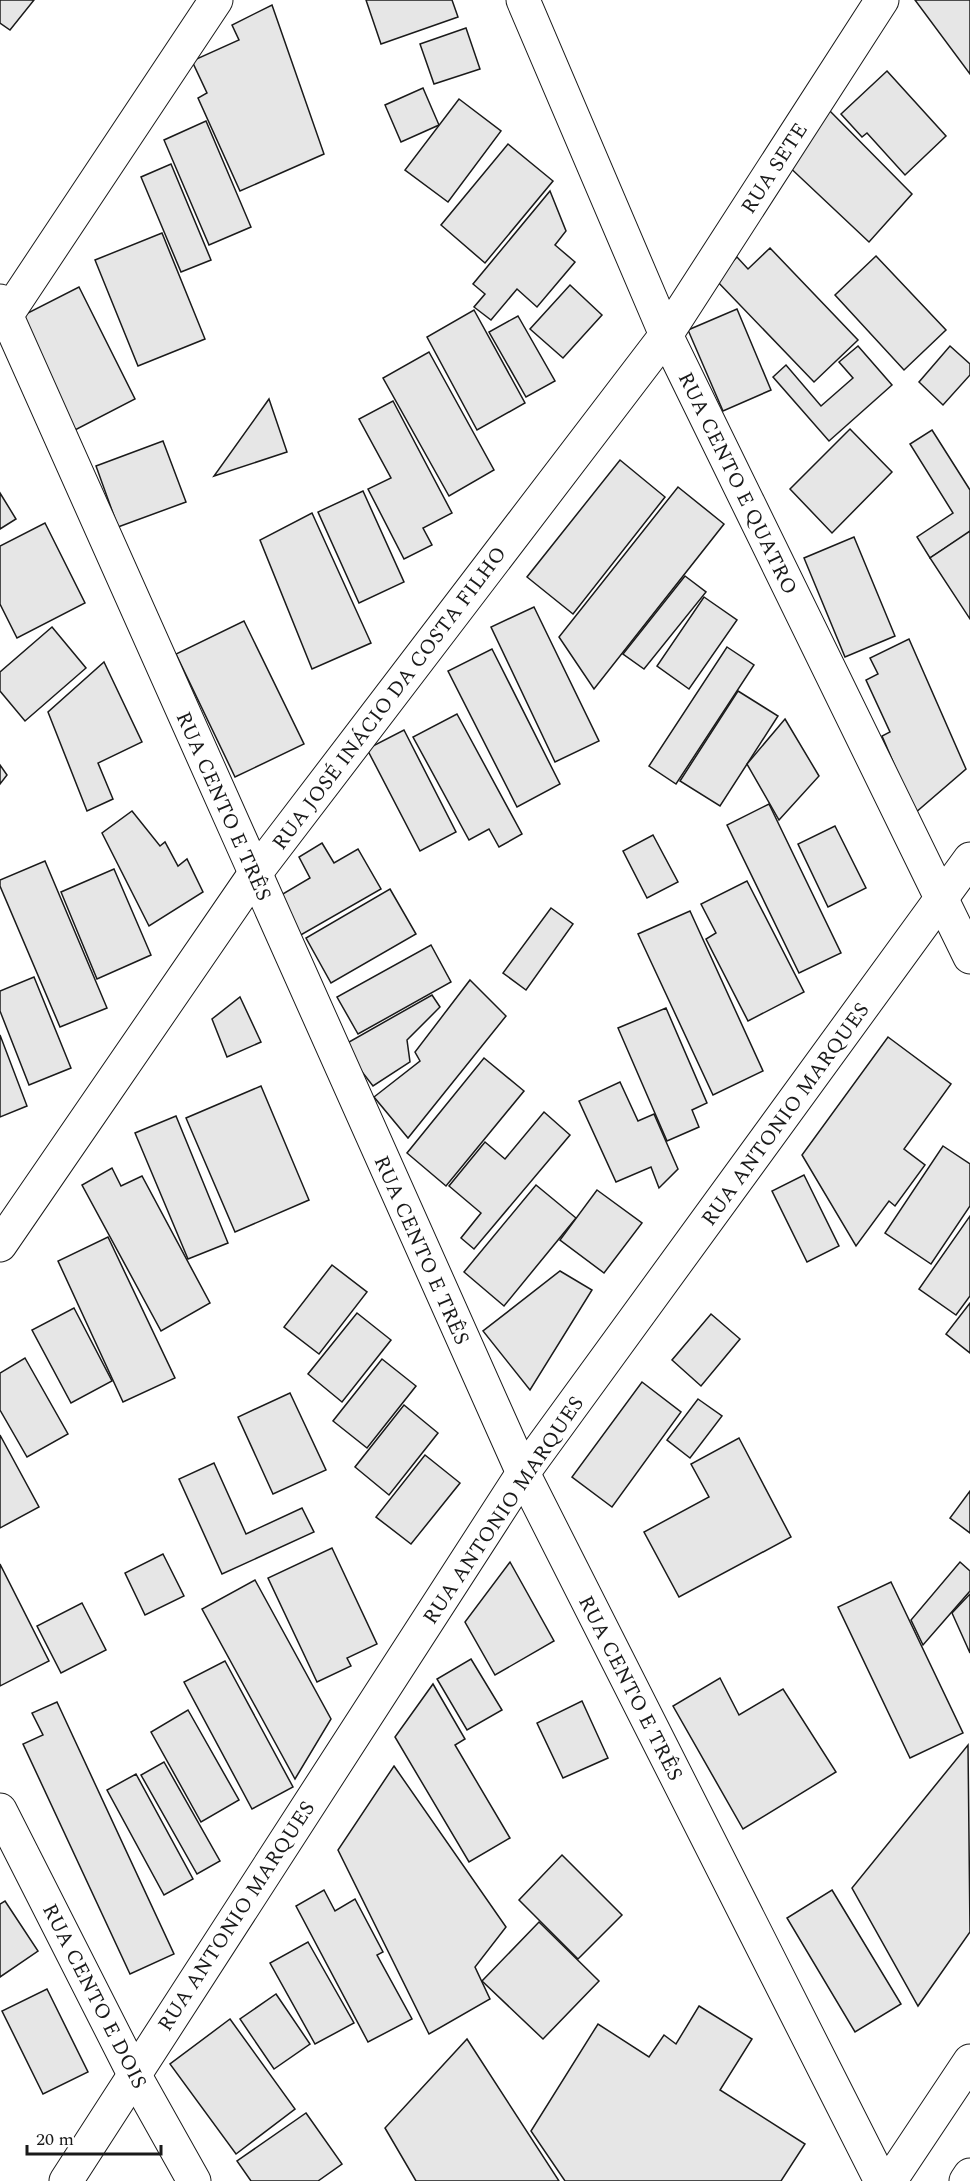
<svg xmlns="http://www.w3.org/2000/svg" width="970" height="2181" font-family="Spectral,serif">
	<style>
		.building { fill: #e6e6e6; stroke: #1a1a1a; stroke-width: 1.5 }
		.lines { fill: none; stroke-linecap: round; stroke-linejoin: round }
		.street-casing { stroke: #1a1a1a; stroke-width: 35 }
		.primary-casing { stroke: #1a1a1a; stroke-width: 35 }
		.street { stroke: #fff; stroke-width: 33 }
		.primary { stroke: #fff; stroke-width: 33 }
		.labels { text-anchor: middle; stroke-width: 4.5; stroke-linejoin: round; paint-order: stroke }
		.street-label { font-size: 21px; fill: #1a1a1a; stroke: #fff }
	</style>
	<rect width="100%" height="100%" fill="#fff"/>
	<!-- building -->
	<g class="building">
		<path d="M0,0H34L10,30L0,23Z"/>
		<path d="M366,0H452L458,17L381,44Z"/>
		<path d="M915,0H970V74Z"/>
		<path d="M272,5L324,154L240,191L198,98L207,93L192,61L239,40L232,25Z"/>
		<path d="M466,28L480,69L434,84L420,44Z"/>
		<path d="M887,71L946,136L905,175L867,133L862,137L841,114Z"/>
		<path d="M423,88L439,125L401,142L385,105Z"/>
		<path d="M459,99L501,131L448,202L405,170Z"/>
		<path d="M824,105L912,194L869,242L784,162Z"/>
		<path d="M206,121L251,227L209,245L164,140Z"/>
		<path d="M508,144L553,181L485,263L441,225Z"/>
		<path d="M171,164L211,260L181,272L141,177Z"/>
		<path d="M550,191L566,231L555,245L575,262L537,307L517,289L491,320L474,307L485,294L473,284Z"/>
		<path d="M162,233L205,339L138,366L95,260Z"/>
		<path d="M770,248L858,340L814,382L715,279L737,257L748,269Z"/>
		<path d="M876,256L946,330L904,370L835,295Z"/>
		<path d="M570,285L602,315L563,358L530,329Z"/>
		<path d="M79,287L135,399L75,430L18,318Z"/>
		<path d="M737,309L771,390L723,411L688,330Z"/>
		<path d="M474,310L525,403L477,430L427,337Z"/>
		<path d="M518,316L555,381L526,397L489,332Z"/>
		<path d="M858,346L892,385L829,441L773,377L786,365L821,406L853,378L839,362Z"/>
		<path d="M950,346L970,364V375L943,405L919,382Z"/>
		<path d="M429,352L494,470L449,496L383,378Z"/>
		<path d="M269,399L287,452L214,476Z"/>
		<path d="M393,401L452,513L423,528L432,545L404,559L368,489L391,478L359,419Z"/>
		<path d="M850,429L892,472L832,533L790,489Z"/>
		<path d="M932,430L970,490V532L930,558L917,537L953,513L910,444Z"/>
		<path d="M163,441L186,502L118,527L96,466Z"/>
		<path d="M620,460L665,497L573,614L527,577Z"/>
		<path d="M678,487L724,524L594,689L559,637Z"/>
		<path d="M363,491L404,582L359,603L318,512Z"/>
		<path d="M0,493L16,519L0,529Z"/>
		<path d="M312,513L371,643L312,669L260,540Z"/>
		<path d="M45,523L85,603L17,638L0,604V546Z"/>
		<path d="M970,531V619L930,558Z"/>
		<path d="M854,537L895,636L845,657L804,558Z"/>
		<path d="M685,576L706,592L644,669L623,654Z"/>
		<path d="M704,597L737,620L689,689L657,666Z"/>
		<path d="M534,607L599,741L555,762L491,627Z"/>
		<path d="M244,621L304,744L235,777L176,654Z"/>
		<path d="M52,627L86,668L25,721L0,691V672Z"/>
		<path d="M909,639L966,769L915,813L882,736L890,732L866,680L878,674L870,658Z"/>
		<path d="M727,647L754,665L676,784L649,766Z"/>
		<path d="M492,649L560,784L517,807L448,671Z"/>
		<path d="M104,662L142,742L98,763L113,799L87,811L48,712Z"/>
		<path d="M738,691L778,716L720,806L680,781Z"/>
		<path d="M457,714L522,834L499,847L489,829L469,840L413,737Z"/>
		<path d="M785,719L819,776L779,820L747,764Z"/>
		<path d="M404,730L456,832L420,851L367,749Z"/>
		<path d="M0,765L7,775L0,784Z"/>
		<path d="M769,804L841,953L799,973L727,825Z"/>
		<path d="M132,811L160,846L165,842L178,866L187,859L203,892L149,926L102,833Z"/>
		<path d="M835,826L866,888L828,907L798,844Z"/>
		<path d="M653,835L678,882L647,898L623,851Z"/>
		<path d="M322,843L334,863L358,849L381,889L299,936L276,898L310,878L299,857Z"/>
		<path d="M45,861L107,1008L60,1027L0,886V880Z"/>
		<path d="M114,869L151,955L97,979L61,892Z"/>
		<path d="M747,881L804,992L748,1021L706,939L716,933L701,904Z"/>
		<path d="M390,889L416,934L331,983L306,938Z"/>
		<path d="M551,908L573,924L526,990L503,973Z"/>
		<path d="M690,911L763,1071L713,1095L638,934Z"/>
		<path d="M431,945L451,982L358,1034L337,997Z"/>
		<path d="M34,977L71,1068L29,1085L0,1011V991Z"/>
		<path d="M470,980L506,1016L408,1138L374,1097L420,1061L415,1052Z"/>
		<path d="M432,995L440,1007L407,1040L410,1062L373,1086L342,1046Z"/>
		<path d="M240,997L261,1042L227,1057L212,1019Z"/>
		<path d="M666,1008L707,1103L692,1110L699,1127L667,1141L618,1028Z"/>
		<path d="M0,1035L27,1106L0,1117Z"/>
		<path d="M888,1037L951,1084L904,1149L925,1165L895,1206L889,1201L856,1246L802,1155Z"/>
		<path d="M484,1058L524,1091L446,1186L407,1153Z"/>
		<path d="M620,1082L638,1121L654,1114L678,1169L659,1188L651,1167L616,1182L579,1101Z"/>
		<path d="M261,1086L309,1200L235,1232L186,1118Z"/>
		<path d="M544,1112L570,1135L474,1249L461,1238L481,1213L449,1186L485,1142L505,1159Z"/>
		<path d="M176,1116L228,1243L188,1259L135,1133Z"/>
		<path d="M943,1146L970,1164V1206L931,1264L885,1233Z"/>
		<path d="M112,1168L121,1186L142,1176L210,1303L161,1331L82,1185Z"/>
		<path d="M804,1175L839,1246L807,1262L772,1191Z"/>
		<path d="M536,1185L576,1218L504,1306L464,1272Z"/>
		<path d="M597,1190L642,1223L604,1273L560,1240Z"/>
		<path d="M970,1216V1296L956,1315L919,1289Z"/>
		<path d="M108,1237L175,1378L123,1402L58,1261Z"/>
		<path d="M332,1265L367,1292L319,1354L284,1327Z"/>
		<path d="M560,1271L592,1290L530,1390L483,1331Z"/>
		<path d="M970,1303V1353L946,1334Z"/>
		<path d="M74,1308L112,1381L71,1403L32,1330Z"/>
		<path d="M357,1313L391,1340L342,1402L308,1374Z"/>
		<path d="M711,1314L740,1339L701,1386L672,1360Z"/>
		<path d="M25,1358L68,1434L27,1457L0,1410V1373Z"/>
		<path d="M382,1359L416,1386L367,1448L333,1421Z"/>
		<path d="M642,1382L681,1412L612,1507L572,1477Z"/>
		<path d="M290,1393L326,1470L273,1494L238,1417Z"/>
		<path d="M698,1399L722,1416L690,1458L667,1440Z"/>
		<path d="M404,1405L438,1433L389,1495L355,1467Z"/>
		<path d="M0,1435L39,1507L0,1528Z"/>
		<path d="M739,1438L791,1537L679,1597L644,1532L709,1497L691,1464Z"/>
		<path d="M425,1455L460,1483L411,1544L376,1517Z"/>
		<path d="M214,1463L246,1534L302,1508L314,1532L222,1574L179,1479Z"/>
		<path d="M970,1491V1533L950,1518Z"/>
		<path d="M332,1548L377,1644L347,1658L351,1666L317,1682L268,1578Z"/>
		<path d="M163,1554L184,1596L145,1615L125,1573Z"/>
		<path d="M510,1562L554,1641L495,1675L465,1622Z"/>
		<path d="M960,1562L970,1571V1591L923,1645L911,1620Z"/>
		<path d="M0,1564L49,1661L0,1686Z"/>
		<path d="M255,1580L331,1719L295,1779L202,1609Z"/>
		<path d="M891,1582L963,1733L910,1758L838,1607Z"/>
		<path d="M970,1594V1653L952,1613Z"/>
		<path d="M82,1603L106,1650L61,1673L37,1626Z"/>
		<path d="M471,1659L502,1710L467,1730L437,1679Z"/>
		<path d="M225,1661L293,1787L252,1809L184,1682Z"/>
		<path d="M720,1678L739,1715L783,1689L836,1772L743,1829L673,1706Z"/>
		<path d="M433,1684L465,1739L455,1745L510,1838L469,1862L395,1737Z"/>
		<path d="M582,1701L608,1758L563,1778L537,1723Z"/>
		<path d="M57,1702L174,1954L130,1974L23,1744L43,1735L32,1713Z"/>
		<path d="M188,1710L239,1800L201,1822L151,1732Z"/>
		<path d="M968,1745L970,1932L918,2006L852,1888Z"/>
		<path d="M164,1762L220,1861L197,1874L141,1775Z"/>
		<path d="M394,1766L506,1927L475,1967L490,1999L429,2034L338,1850Z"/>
		<path d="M136,1774L193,1879L164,1895L107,1790Z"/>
		<path d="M562,1855L622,1915L578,1959L519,1900Z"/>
		<path d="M324,1890L335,1911L355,1899L383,1952L377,1955L412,2019L368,2042L296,1906Z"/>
		<path d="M832,1890L901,2004L855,2032L787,1918Z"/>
		<path d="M5,1901L38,1951L0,1977V1904Z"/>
		<path d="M539,1922L599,1981L543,2039L482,1981Z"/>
		<path d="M308,1942L354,2023L315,2044L270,1963Z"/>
		<path d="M47,1989L88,2072L43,2094L2,2011Z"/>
		<path d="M276,1994L310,2044L274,2069L240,2019Z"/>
		<path d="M699,2006L752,2039L720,2090L805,2144L781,2181H565L531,2131L598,2024L649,2057L664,2035L676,2044Z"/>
		<path d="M230,2019L295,2109L236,2154L170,2064Z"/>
		<path d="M467,2039L559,2181H416L385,2128Z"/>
		<path d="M306,2113L342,2164L318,2181H251L237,2161Z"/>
	</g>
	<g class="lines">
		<!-- street casing -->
		<g class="street-casing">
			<g id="street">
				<path d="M523,0L666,335L970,957"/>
				<path d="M0,301L523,1473L881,2181"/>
				<path d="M0,325L216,0"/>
				<path d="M0,1245L254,875L666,335L882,0"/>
				<path d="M0,1810L134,2074L194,2181"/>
				<path d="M66,2181L523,1473L970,859"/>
			</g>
		</g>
		<!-- primary casing -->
		<g class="primary-casing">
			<g id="primary">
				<path d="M890,2181L970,2061"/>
				<path d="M966,2181L970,2175"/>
			</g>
		</g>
		<!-- street -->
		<use href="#street" class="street"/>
		<!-- primary -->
		<use href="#primary" class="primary"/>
	</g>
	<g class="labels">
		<!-- street labels -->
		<g class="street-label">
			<text transform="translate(774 168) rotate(-57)" y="7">RUA SETE</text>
			<text transform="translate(738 483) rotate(64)" y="7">RUA CENTO E QUATRO</text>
			<text transform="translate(389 698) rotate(-53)" y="7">RUA JOSÉ INÁCIO DA COSTA FILHO</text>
			<text transform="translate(224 806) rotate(66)" y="7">RUA CENTO E TRÊS</text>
			<text transform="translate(785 1114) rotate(-54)" y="7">RUA ANTONIO MARQUES</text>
			<text transform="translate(422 1250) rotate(66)" y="7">RUA CENTO E TRÊS</text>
			<text transform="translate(503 1510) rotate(-56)" y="7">RUA ANTONIO MARQUES</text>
			<text transform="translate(631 1688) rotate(63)" y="7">RUA CENTO E TRÊS</text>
			<text transform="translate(236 1916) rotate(-57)" y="7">RUA ANTONIO MARQUES</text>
			<text transform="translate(95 1996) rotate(63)" y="7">RUA CENTO E DOIS</text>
		</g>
	</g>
	<!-- scale -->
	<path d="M27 2145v9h134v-9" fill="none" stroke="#1a1a1a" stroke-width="3"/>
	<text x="36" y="2145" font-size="18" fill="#1a1a1a" stroke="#ffffff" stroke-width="4.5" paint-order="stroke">20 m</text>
</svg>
